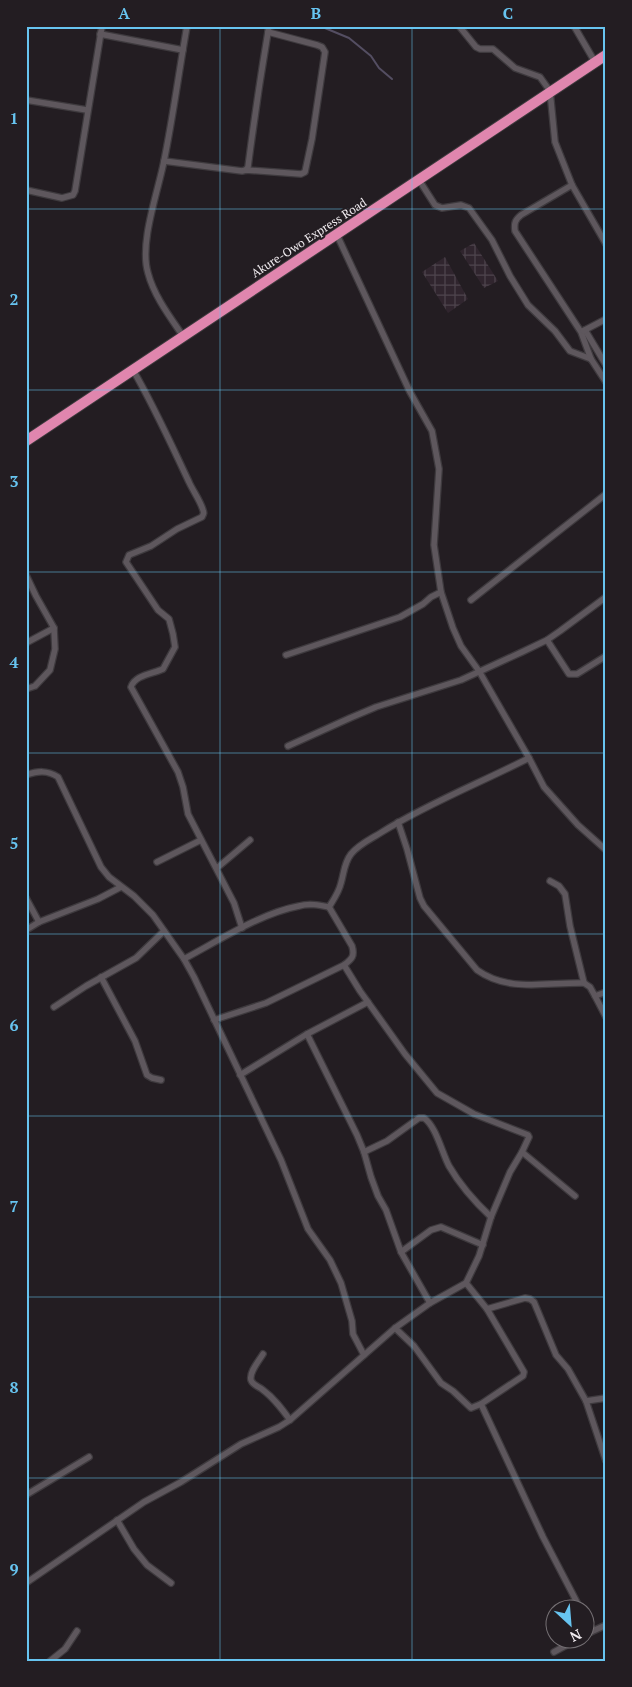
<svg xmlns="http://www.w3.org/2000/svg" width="632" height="1687" font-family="'PT Serif',serif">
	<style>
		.industrial { fill: url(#industrial-grid) }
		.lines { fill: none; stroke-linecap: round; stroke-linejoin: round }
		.stream { stroke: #544e62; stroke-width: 2 }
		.street-casing { stroke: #3e3a3e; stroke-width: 8 }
		.highway-casing { stroke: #3e3a3e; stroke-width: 12 }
		.street { stroke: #5e575d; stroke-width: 5.5 }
		.highway { stroke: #e086ae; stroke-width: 10 }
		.grid { fill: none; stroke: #67c4f0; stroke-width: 1; stroke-opacity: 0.55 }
		.labels { text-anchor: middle; stroke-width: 4; stroke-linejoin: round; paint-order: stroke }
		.street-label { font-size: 12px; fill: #f1ecf0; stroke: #231d22 }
		.neatline { fill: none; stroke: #67c4f0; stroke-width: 2 }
		.grid-label { font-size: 16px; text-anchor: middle; font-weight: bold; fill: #67c4f0 }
	</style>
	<defs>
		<pattern id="industrial-grid" width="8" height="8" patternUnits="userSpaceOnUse" patternTransform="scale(1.25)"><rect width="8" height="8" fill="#30252e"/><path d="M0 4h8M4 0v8" fill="none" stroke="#4e454d"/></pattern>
	</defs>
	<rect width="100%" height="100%" fill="#231d22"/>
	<!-- industrial -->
	<g class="industrial">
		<path d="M474,243L498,281L484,288L460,251Z"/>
		<path d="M445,257L468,299L448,313L422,272Z"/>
	</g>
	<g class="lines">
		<!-- stream -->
		<path class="stream" d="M320,26L349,38L371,56L379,68L392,79"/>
		<!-- street casing -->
		<g class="street-casing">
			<g id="street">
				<path d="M459,26L476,47L480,49H493L515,68L540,77L550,91L555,142L572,185L606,244"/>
				<path d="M574,26L595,62"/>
				<path d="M100,34L183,50"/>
				<path d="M26,100L87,110"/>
				<path d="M164,161L242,171L246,170L301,174L305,172L312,139L325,52L322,47L317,45L268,32"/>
				<path d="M246,170L248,167C254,120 261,73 269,26"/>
				<path d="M419,180L435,205L442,208L461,205L469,208L492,240L510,276L528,305L555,331L570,351L591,359L606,382"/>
				<path d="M572,185L521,215C515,220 514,223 515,231L581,332L591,359"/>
				<path d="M26,190L62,198L73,195L75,191L102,26"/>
				<path d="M337,235L410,392L432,431L439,469L434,545L441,592L453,628L461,646L479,671L529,758L544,787L578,825L606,850"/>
				<path d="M585,330L606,365"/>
				<path d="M583,331L606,319"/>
				<path d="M183,336C170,317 154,296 148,273C139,243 158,192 164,161C173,117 179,71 187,26"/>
				<path d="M133,370C154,406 171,444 189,482C193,491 200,500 203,510C204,513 204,513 202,517L177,529L151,546L129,555L126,562L158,610L169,619L173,634L175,647L163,669C152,674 135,675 131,687L178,772L183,787L188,814L234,903L242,928"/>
				<path d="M26,575L36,596L54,628L55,649L50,670L35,686L26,689"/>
				<path d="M471,600L606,494"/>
				<path d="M547,640L569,674H577L606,656"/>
				<path d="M26,643L54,628"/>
				<path d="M286,655L400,617L423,604L431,597L441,592"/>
				<path d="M288,746L350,718L376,707L461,680L522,652L547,640L560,631L606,597"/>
				<path d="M26,775C38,771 47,770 58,777L101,867L109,877L134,896L153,915L184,959L194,977L281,1160L308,1229L330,1260L341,1283L352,1321L353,1334L364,1355"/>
				<path d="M398,822L407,849L420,898L424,906L477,970C509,993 548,982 584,983L590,987L595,996L606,992"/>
				<path d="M157,862L201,840"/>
				<path d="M217,868L250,840"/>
				<path d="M550,881L559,886L565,894L570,926L584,983"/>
				<path d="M26,898L39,922"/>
				<path d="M26,930L39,922L98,899L121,887"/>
				<path d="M184,959C218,941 261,913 299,906C309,903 319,905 329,907C334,899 339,892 341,883C344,873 344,863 351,854C359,844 371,839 382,832C429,803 480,783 529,758"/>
				<path d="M101,977L135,1041L147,1075L152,1078L161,1080"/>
				<path d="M595,996L606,1017"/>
				<path d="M54,1007L86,986L136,958L164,931"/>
				<path d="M214,1020L266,1003L344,965C352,959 355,956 352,946L329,907"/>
				<path d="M307,1034L357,1135L364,1152L371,1177L378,1196L386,1210L401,1252L430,1303"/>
				<path d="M240,1075L307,1034L368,1002"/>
				<path d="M364,1152L387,1141L419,1118H424C436,1126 442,1153 449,1166C460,1185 475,1202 491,1217"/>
				<path d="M522,1152L575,1196"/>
				<path d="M401,1252L431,1230L441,1227L483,1245"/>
				<path d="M466,1283L487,1309L524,1372L523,1376L481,1404L543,1537L581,1610"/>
				<path d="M487,1309L525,1298L530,1299L534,1302L556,1355L568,1369L586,1401L606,1461"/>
				<path d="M395,1328L414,1346L441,1383L453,1391L471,1408L481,1404"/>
				<path d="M263,1354C259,1361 249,1372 251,1380C253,1386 259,1386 263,1390C274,1398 282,1409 290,1420"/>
				<path d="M586,1401L606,1398"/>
				<path d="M26,1495L89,1457"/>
				<path d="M117,1520L134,1549L147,1565L171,1583"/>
				<path d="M26,1583L144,1502L181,1482L241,1444L279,1427L290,1420L395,1328L430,1303L466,1283L479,1256L491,1217L510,1172L522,1152L529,1137L528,1135L474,1114L437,1093L405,1054L360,991L344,965"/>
				<path d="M584,1618L591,1632"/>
				<path d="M584,1635L606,1625"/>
				<path d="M554,1652L576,1640"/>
				<path d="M50,1661L65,1649L77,1631"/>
			</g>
		</g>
		<!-- highway casing -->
		<g class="highway-casing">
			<path id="highway" d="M26,441L606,55"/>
		</g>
		<!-- street -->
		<use href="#street" class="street"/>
		<!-- highway -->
		<use href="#highway" class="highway"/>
	</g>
	<!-- grid -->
	<path class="grid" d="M220,26V1661M412,26V1661M26,209H606M26,390H606M26,572H606M26,753H606M26,934H606M26,1116H606M26,1297H606M26,1478H606"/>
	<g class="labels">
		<!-- street labels -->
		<g class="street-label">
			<text transform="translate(309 238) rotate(-33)" y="4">Akure-Owo Express Road</text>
		</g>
	</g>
	<!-- border -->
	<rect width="632" height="1687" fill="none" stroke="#231d22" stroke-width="55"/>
	<!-- north arrow -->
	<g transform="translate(570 1624) rotate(154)"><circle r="24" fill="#231d22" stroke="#757074"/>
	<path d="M0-4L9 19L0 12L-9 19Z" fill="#67c4f0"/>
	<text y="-8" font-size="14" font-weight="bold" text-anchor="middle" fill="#f1ecf0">N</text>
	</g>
	<rect x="28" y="28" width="576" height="1632" class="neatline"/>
	<g class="grid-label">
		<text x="124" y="19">A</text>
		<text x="316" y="19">B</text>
		<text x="508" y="19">C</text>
		<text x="14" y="124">1</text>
		<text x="14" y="305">2</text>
		<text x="14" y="487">3</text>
		<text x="14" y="668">4</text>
		<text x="14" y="849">5</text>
		<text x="14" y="1031">6</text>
		<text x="14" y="1212">7</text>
		<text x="14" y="1393">8</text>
		<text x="14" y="1575">9</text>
	</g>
</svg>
